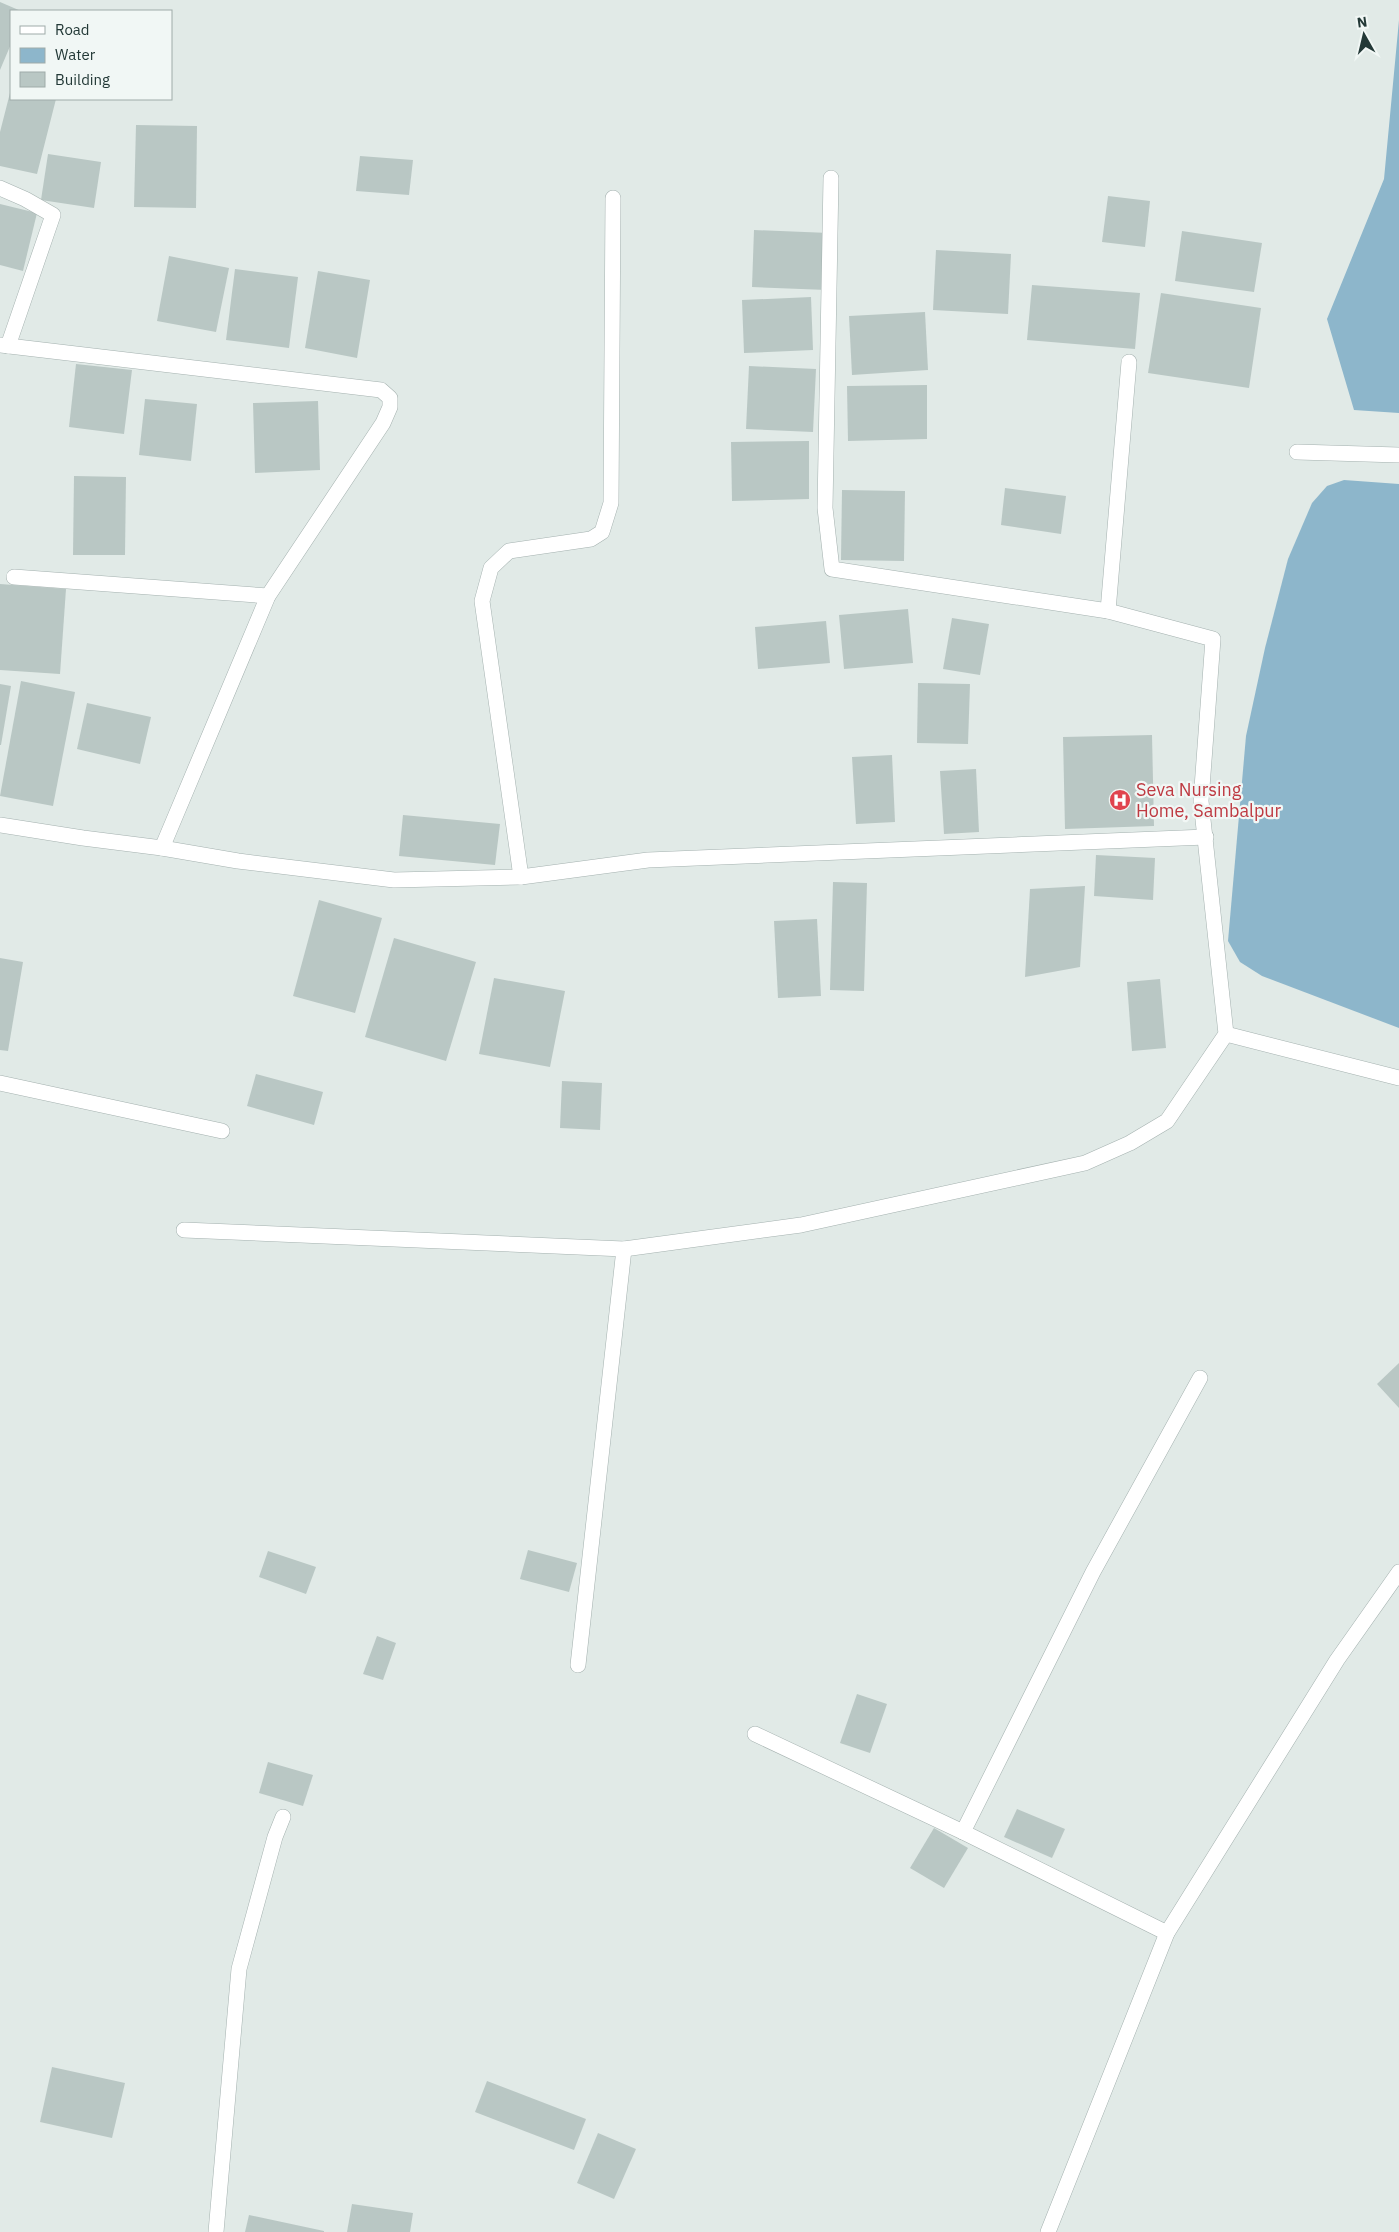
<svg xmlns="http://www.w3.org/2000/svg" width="1399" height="2232" font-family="'IBM Plex Sans',sans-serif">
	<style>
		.water { fill: #8db6cb }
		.building { fill: #b9c7c4 }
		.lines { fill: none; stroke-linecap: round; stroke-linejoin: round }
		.street-casing { stroke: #a4b1af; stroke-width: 16 }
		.street { stroke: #fff; stroke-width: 15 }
		.labels { text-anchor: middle; stroke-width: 4.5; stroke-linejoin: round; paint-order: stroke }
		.health-label { font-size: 18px; fill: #be3a42; stroke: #f1f7f5; text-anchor: start }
	</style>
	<rect width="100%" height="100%" fill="#e1eae7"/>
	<!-- water -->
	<g class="water">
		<path d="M1399,20V413L1354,410L1327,319L1384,179Z"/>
		<path d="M1344,480L1399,484V1028L1262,976L1240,962L1228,941L1246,736L1265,648L1288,559L1312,503L1327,486Z"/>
	</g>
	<!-- building -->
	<g class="building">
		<path d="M0,2L21,11H11V44L0,70Z"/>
		<path d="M11,89V99H56L37,174L0,166V132Z"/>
		<path d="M136,125L197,126L196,208L134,207Z"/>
		<path d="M48,154L101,162L94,208L41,200Z"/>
		<path d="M360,156L413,160L409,195L356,191Z"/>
		<path d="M1108,196L1150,201L1145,247L1102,242Z"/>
		<path d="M0,204L37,213L23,271L0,265Z"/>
		<path d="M754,230L829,233L827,290L752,287Z"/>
		<path d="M1182,231L1262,243L1254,292L1175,281Z"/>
		<path d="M936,250L1011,254L1008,314L933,310Z"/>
		<path d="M169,256L229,268L216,332L157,321Z"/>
		<path d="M235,269L298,277L289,348L226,340Z"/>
		<path d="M318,271L370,280L357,358L305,348Z"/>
		<path d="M1032,285L1140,293L1135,349L1027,340Z"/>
		<path d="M1161,293L1261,308L1249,388L1148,373Z"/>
		<path d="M811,297L813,350L744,353L742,300Z"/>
		<path d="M925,312L928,370L852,375L849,316Z"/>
		<path d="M76,364L132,370L124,434L69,427Z"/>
		<path d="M749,366L816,369L813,432L746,429Z"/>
		<path d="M927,385V439L848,441L847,386Z"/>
		<path d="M145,399L197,404L191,461L139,455Z"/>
		<path d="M318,401L320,470L255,473L253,403Z"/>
		<path d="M809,441V499L732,501L731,442Z"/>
		<path d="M74,476L126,477L125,555H73Z"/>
		<path d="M1005,488L1066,496L1061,534L1001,525Z"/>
		<path d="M842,490L905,491L904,561L841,560Z"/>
		<path d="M0,584L66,589L60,674L0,670Z"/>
		<path d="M908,609L913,663L844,669L839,615Z"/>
		<path d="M952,618L989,624L980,675L943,669Z"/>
		<path d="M826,621L830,663L758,669L755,627Z"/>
		<path d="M21,681L75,692L53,806L0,796Z"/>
		<path d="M918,683L970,684L968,744L917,743Z"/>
		<path d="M0,684L11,686L1,745H0Z"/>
		<path d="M87,703L151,717L140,764L77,749Z"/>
		<path d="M1152,735L1154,826L1065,829L1063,737Z"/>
		<path d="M892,755L895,822L856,824L852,757Z"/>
		<path d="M976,769L979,832L944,834L940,771Z"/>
		<path d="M403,815L500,824L495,865L399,856Z"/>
		<path d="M1096,855L1155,858L1153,900L1094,896Z"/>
		<path d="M833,882L867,883L864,991L830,990Z"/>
		<path d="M1085,886L1080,967L1025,977L1030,889Z"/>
		<path d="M319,900L382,918L355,1013L293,996Z"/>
		<path d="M817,919L821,996L778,998L774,921Z"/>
		<path d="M394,938L476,962L446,1061L365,1037Z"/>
		<path d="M0,958L23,962L8,1051L0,1050Z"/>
		<path d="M494,978L565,991L550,1067L479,1054Z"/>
		<path d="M1160,979L1166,1048L1132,1051L1127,982Z"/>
		<path d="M256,1074L323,1092L314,1125L247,1106Z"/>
		<path d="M562,1081L602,1083L600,1130L560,1128Z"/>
		<path d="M1399,1363V1408L1377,1384Z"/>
		<path d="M528,1550L577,1563L569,1592L520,1579Z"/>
		<path d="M268,1551L316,1567L306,1594L259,1577Z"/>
		<path d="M377,1636L396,1643L383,1680L363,1674Z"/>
		<path d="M857,1694L887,1704L870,1753L840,1743Z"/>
		<path d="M268,1762L313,1775L303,1806L259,1793Z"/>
		<path d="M1017,1809L1065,1829L1052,1858L1004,1837Z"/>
		<path d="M934,1828L968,1848L944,1888L910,1868Z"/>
		<path d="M52,2067L125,2083L112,2138L40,2122Z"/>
		<path d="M487,2081L586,2119L574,2150L475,2112Z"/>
		<path d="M598,2133L636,2149L614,2199L577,2183Z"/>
		<path d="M352,2204L413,2213L410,2232H347Z"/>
		<path d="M249,2215L324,2231V2232H245Z"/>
	</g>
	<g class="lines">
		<!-- street casing -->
		<g class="street-casing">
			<g id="street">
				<path d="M0,188L25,199L53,215L8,346"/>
				<path d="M0,345L381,390L390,398V407L383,423L268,596L162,848"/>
				<path d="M1297,452L1399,455"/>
				<path d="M14,577L268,596"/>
				<path d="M1108,611L1129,362"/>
				<path d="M0,825L83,838L162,848L238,861L394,880L521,877L648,860L1206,837"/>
				<path d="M521,877L482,601L491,568L509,551L591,539L602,532L611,503L613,198"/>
				<path d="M1226,1034L1399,1078"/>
				<path d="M0,1083L222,1131"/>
				<path d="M184,1230L624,1249L801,1225L1085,1163L1130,1143L1167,1121L1226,1034L1201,801L1213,639L1108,611L832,569L825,508L831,178"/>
				<path d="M578,1665L624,1249"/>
				<path d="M755,1734L963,1832L1167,1933"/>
				<path d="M963,1832L1093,1572L1200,1378"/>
				<path d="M216,2232L239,1969L275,1837L283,1817"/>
				<path d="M1048,2232L1167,1933L1337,1660L1399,1572"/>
			</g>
		</g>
		<!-- street -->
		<use href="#street" class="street"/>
	</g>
	<!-- icons -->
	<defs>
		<g id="hospital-disc" transform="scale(1.125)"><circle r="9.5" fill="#e0444e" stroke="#f1f7f5"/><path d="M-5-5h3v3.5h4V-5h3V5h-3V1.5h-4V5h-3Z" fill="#fff"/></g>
	</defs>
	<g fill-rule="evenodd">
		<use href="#hospital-disc" x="1120" y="800"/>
	</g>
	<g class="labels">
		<!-- health labels -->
		<g class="health-label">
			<text x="1136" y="796">Seva Nursing<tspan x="1136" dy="21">Home, Sambalpur</tspan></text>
		</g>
	</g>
	<!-- legend -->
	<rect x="10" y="10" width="162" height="90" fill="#f1f7f5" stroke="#9faba9"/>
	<rect x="20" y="26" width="25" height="8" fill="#ffffff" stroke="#9faba9"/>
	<text x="55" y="35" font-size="15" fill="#233937">Road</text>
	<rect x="20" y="48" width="25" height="15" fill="#8db6cb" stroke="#9faba9"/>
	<text x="55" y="60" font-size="15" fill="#233937">Water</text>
	<rect x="20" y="72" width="25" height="15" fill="#b9c7c4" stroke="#9faba9"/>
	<text x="55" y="85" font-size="15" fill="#233937">Building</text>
	<!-- north arrow -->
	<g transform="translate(1364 35) rotate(352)" stroke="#f1f7f5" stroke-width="4" paint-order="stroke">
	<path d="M0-4L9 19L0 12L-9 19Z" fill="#233937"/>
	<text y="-8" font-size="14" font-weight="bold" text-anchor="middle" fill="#233937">N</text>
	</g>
</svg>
